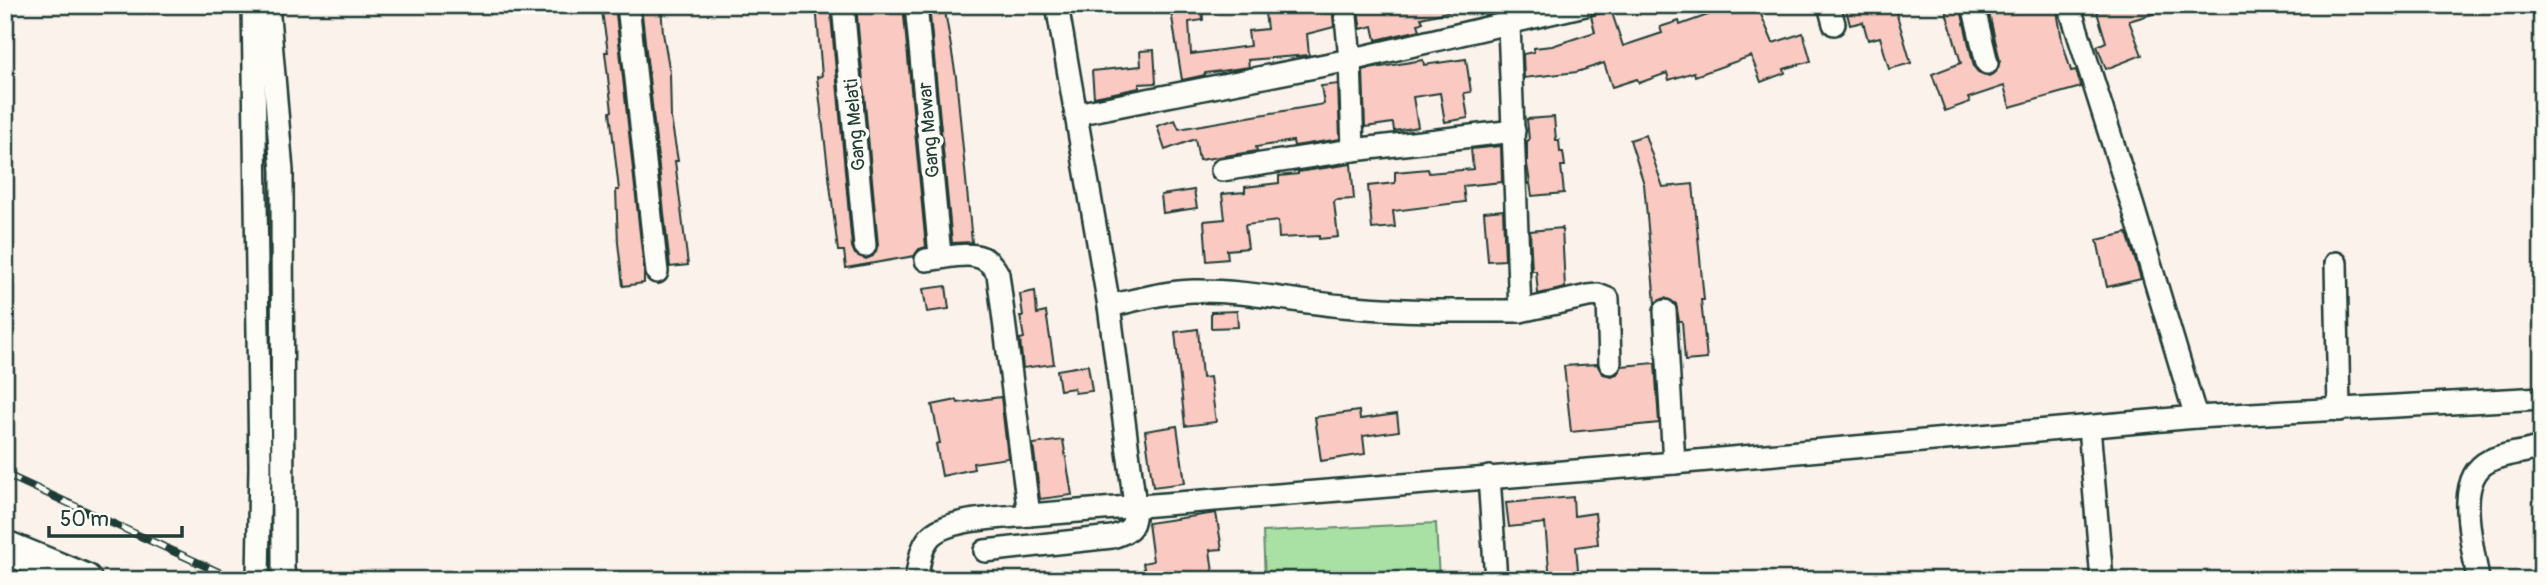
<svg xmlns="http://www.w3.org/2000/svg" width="2547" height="585" font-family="Pangolin,sans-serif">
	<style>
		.green { fill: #a9e0a3; stroke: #648e6c; stroke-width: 2 }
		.building { fill: #facac2; stroke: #1f3d34; stroke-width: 2 }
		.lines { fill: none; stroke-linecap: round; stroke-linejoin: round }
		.minor-casing { stroke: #1f3d34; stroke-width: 26 }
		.highway-casing { stroke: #1f3d34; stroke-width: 37 }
		.minor { stroke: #fdfcf7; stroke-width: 21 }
		.highway { stroke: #fdfcf7; stroke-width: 32 }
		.rail-casing { stroke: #1f3d34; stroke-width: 8 }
		.rail { stroke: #fdfcf7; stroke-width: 5; stroke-dasharray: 16; stroke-linecap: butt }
		.labels { text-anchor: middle; stroke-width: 7; stroke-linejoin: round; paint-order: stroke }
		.street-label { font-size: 19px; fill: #1f3d34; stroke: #fdfcf7 }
	</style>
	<rect width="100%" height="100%" fill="#fcf2ec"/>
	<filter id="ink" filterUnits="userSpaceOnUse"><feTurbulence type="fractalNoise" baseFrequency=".0143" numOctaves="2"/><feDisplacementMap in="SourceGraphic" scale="14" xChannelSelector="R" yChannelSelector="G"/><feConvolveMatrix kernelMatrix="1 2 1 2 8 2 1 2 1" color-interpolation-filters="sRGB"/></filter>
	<g filter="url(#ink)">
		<!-- green -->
		<path class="green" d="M1436,523L1439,580H1265L1263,532Z"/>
		<!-- building -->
		<g class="building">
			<path d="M601,5H615L644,270V283L623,286L618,243L616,190H619L610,112L612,111L605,52H608Z"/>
			<path d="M641,5H661L663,33L670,73L671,118L678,161H675L688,265L670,267Z"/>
			<path d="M816,5H830L852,247L855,254L866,259L873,256L878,245L856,5H903L926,247L919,249L914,256L846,268L844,251H838L817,77L822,76Z"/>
			<path d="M929,5H944L956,77L972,242L952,243Z"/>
			<path d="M1170,5H1202L1203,20L1189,22L1191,54L1250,46L1248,31L1267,29L1264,5H1304L1305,10L1332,5L1334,27L1307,34L1309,55L1248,60L1249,67L1205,73V75L1182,80Z"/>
			<path d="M1368,5H1393L1394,9L1407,5H1450L1451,11L1421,18L1423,22L1418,24L1420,30L1376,40L1373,26L1361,29L1360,24L1358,8Z"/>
			<path d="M1736,5H1757L1773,43L1803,33L1811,61L1784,69L1785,73L1761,82L1751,56L1695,76L1694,72L1669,80L1667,73L1639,83L1637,79L1612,87L1604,63L1577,72L1524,78L1523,54L1534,52V48L1552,46L1595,32L1591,16L1611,10L1623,46L1662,33L1660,27L1679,21L1680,25Z"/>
			<path d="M1845,5H1894L1911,63L1889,69L1880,37L1868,40L1863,22L1850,25Z"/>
			<path d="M1944,5H1960L1974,67L1978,72L1989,76L1996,72L2000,61L1987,5H2056L2062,40L2071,71L2076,70L2081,87L2010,107L2004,86L1968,98L1970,102L1945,111L1932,74L1961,63Z"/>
			<path d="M2083,5H2169V9L2129,21L2142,55L2106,69L2097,46L2106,42L2096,9L2085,13Z"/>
			<path d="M1154,50L1156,83L1139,84V88L1094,97L1092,71L1141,66L1140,51Z"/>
			<path d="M1466,59L1471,92L1464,93L1468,118L1445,122L1440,93L1413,97L1418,127L1394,131L1393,123L1365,127L1363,70L1423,60L1424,65Z"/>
			<path d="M1338,84L1340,139L1294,146L1293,141L1256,147L1257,151L1199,160L1195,139L1165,150L1157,126L1175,120L1179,129L1324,104L1321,86Z"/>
			<path d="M1554,117L1556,140H1559L1560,152H1563L1565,166H1561L1564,193L1532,196L1527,164V141L1529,140L1527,119Z"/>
			<path d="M1645,135L1663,187L1693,184L1704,300H1701L1707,359L1685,361L1682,321H1679L1676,304L1665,298L1655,303L1644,184L1630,140Z"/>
			<path d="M1501,146L1502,182L1463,186L1465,202L1393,211L1395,227L1372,229L1368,186L1395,183V172L1428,169L1429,173L1473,169L1471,149Z"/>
			<path d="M1351,164L1354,199L1336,200L1334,202L1338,237L1319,239V236L1279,238L1278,221L1245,225L1248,248L1227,250L1228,259L1207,261L1204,221L1225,219L1222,194L1245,192V187L1279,183V176L1298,174V172Z"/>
			<path d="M1194,190L1197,208L1163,213L1161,195Z"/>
			<path d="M1503,210L1505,260L1488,261L1484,212Z"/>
			<path d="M1562,228L1565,288L1538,294L1536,271H1532L1530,231Z"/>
			<path d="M2127,233L2141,279L2107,287L2097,240Z"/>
			<path d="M946,286L949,309L927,312L923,289Z"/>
			<path d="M1035,291L1037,314L1046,312L1054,364L1023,368L1020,339L1024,338L1020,316H1023L1020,294Z"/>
			<path d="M1237,311L1238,327L1211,328V312Z"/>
			<path d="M1198,329L1202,378L1210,377L1216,422L1185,426L1175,332Z"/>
			<path d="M1655,363L1659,423L1571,432L1564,366L1597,364L1603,374L1611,376L1617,374L1622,366Z"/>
			<path d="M1088,365L1092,391L1075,393L1074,388L1060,390L1057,370Z"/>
			<path d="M1001,397L1008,458L973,463L974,469L942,476L936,444L940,443L932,405L957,400L958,403Z"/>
			<path d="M1359,411L1360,419L1397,414L1399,431L1363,436L1365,454L1321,461L1315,417Z"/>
			<path d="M1177,426L1185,483L1153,487L1145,431Z"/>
			<path d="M1063,440L1072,495L1040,499L1033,444Z"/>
			<path d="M1573,497L1574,516L1595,513L1598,544L1576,547L1579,580H1550L1545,523L1509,527L1506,503Z"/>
			<path d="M1216,513L1222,549L1210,550L1214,580H1146L1143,563L1153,561L1148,523Z"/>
		</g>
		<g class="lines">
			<!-- minor casing -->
			<g class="minor-casing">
				<g id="minor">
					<path d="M253,5L260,466L258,580"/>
					<path d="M268,5L282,171L283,569L285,580"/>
					<path d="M628,5L657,272"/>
					<path d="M843,5L865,246"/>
					<path d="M916,5L940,255"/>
					<path d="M1345,5L1350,60L1353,150"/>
					<path d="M1829,5L1834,24"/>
					<path d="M1973,5L1987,63"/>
					<path d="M2069,5L2133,207L2196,417"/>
					<path d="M1076,114L1350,60L1585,5"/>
					<path d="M1222,170L1353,150L1514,131"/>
					<path d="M926,260C955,257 983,245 998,274L1029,515"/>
					<path d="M2336,263L2339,410"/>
					<path d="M1109,306C1136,300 1164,292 1193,291C1247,290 1300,303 1354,307C1409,312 1465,311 1520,311L1509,25"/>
					<path d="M1520,311L1588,296L1598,295L1608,299L1610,363"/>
					<path d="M1665,311L1674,463"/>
					<path d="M2089,427L2102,580"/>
					<path d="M1489,477L1496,580"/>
					<path d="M985,551L1112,537C1133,530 1134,527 1135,505L1109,306L1057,5"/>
					<path d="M916,580C919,566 920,549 929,538C945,518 1003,518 1029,515L1674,463L2196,417L2542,398"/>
					<path d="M2478,580C2474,548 2452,479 2489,461C2506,452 2525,454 2542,446"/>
				</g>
			</g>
			<!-- highway casing -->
			<g class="highway-casing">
				<path id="highway" d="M5,547L85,580"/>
			</g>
			<!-- minor -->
			<use href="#minor" class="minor"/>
			<!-- highway -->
			<use href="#highway" class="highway"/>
			<!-- rail casing -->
			<g class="rail-casing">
				<path id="rail" d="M5,474L236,580"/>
			</g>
			<!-- rail -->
			<use href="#rail" class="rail"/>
		</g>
	</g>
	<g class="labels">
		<!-- street labels -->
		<g class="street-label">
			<text transform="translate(854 125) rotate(-95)" y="7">Gang Melati</text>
			<text transform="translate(928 130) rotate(-95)" y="7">Gang Mawar</text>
		</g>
	</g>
	<!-- margin -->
	<rect width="2547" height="585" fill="none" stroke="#fdfcf7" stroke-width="28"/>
	<rect x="14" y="14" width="2519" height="557" fill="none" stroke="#1f3d34" stroke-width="2.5" filter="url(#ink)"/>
	<!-- scale -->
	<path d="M49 526v10h133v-10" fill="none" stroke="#1f3d34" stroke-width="3.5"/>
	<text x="60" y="526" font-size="21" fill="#1f3d34" stroke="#fdfcf7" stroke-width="5" paint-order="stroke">50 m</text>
</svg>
